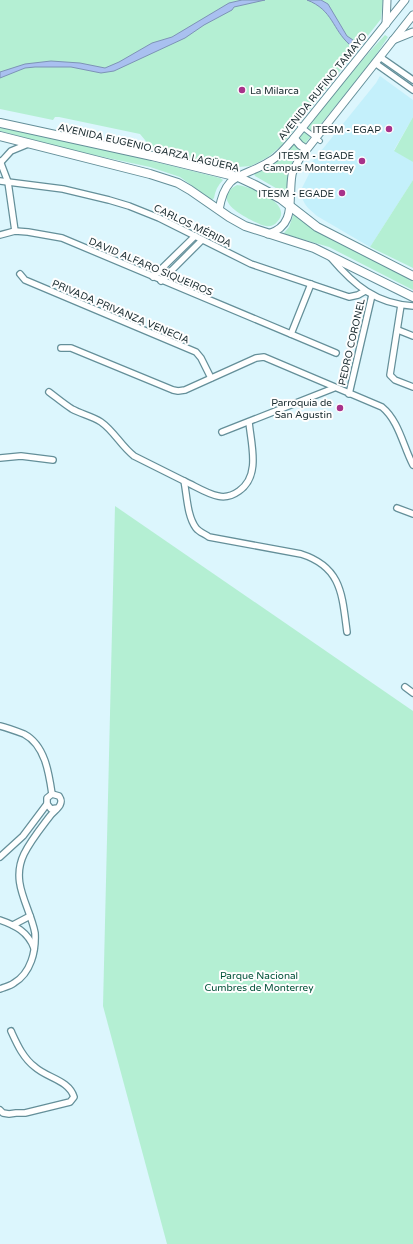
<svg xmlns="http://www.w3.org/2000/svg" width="413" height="1244" font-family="'Varela Round',sans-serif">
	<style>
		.built { fill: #c4f0fb }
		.green { fill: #b4efd3 }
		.water { fill: #a9c0f0; stroke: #7d93b6 }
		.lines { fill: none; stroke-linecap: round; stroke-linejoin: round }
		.pedestrian-casing { stroke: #648f99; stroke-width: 6 }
		.minor-casing { stroke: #648f99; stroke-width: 8 }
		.tertiary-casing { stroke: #648f99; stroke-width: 9 }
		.secondary-casing { stroke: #648f99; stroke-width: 10 }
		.pedestrian { stroke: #fff; stroke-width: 4 }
		.minor { stroke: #fff; stroke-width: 5.5 }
		.tertiary { stroke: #fff; stroke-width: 7 }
		.secondary { stroke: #fff; stroke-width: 8 }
		.poi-dot { fill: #a8328a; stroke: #fefefe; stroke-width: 1.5 }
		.labels { text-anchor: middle; stroke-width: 4; stroke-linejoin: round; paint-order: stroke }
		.street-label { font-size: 10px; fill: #17292d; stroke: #fefefe }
		.poi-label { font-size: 10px; fill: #17292d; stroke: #fefefe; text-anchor: end }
		.park-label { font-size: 10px; fill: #015138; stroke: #fefefe }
	</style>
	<rect width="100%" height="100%" fill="#dcf6fd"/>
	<!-- built -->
	<path class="built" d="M380,76L413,100V117L394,150L413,162V180L370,247L317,216L308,208L305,204L302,198V188L313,166L311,164L313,161L376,83Z"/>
	<!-- green -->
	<g class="green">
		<path d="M0,0H383L381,19L281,146L268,157L251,166L238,167H217L155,152L140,134L59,117H55L53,120L0,109Z"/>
		<path d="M385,35L388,37L371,62L295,156C289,169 288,180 288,195L255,176L254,174C286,162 305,130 325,105C345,81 364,57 385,35Z"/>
		<path d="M413,117V162L394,151Z"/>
		<path d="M0,127L104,149L220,178L223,180C218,185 215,191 214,198L212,200L180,177L150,167L75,151L0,131Z"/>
		<path d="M413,180V268L370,247Z"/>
		<path d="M237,185C250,186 295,204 277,222C275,225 270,227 266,226C263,226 258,223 255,222C240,215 211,199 237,185Z"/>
		<path d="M294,213L340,242L413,281V290L329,247L285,234L284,233L289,227Z"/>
		<path d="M115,506L413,711V1244H167L103,1006Z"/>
	</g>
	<!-- water -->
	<g class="water">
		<path d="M242,0H265L234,7L232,10L204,25L185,38L114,71L101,73L71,67H35L25,68L0,78V72L25,64L51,61L80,63L105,68L119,62L152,43L172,37L229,3Z"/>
		<path d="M307,0H321L328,4L347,36L353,40L350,45C332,29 333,10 307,0Z"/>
	</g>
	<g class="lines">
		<!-- pedestrian casing -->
		<g class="pedestrian-casing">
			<path id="pedestrian" d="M298,124L320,141"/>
		</g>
		<!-- minor casing -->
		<g class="minor-casing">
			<g id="minor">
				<path d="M380,57L413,80"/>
				<path d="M375,63L413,90"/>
				<path d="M0,161L8,182L15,231"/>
				<path d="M1,162L11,151L28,144"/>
				<path d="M0,181L63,189L109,200L129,206L159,218L251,264L349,297L358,295L365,291"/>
				<path d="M0,235L15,231L28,232L62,238L336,353"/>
				<path d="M331,258C354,285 376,304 413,306"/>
				<path d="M20,274L25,280L196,352L201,358L211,378"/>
				<path d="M153,277L195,236"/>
				<path d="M161,281L202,240"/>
				<path d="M401,305L390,375L395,380L413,387"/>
				<path d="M398,330L413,336"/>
				<path d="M291,334L311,284"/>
				<path d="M61,348H71L173,390L178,391L185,390L256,358L264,357L382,407C399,421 403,446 413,465"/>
				<path d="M49,392C57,398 64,404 72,409C81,414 92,416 101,422C114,431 121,446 134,456L184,481C187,495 187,516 196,528C199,532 205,534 209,537L301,554C342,567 342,595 347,632"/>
				<path d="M349,394L372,295"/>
				<path d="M222,432L334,388"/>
				<path d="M0,458L21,456L53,460"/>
				<path d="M184,481C195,486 207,494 218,496C226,498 232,496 239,491C261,476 251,444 249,422"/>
				<path d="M397,508L413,514"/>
				<path d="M405,687L413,693"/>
				<path d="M0,726C8,728 16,731 24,734C45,745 49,773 52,794"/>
				<path d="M0,857L23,836L47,804"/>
				<path d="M0,920C15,925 28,932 34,948"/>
				<path d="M13,925L30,916"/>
				<path d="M0,989C5,987 10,986 14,983C31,973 36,951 35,933C30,906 10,883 24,854C31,840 41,828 50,816C53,812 58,809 60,805C62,801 61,799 59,796L52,794L47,798V804L51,809L57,808"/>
				<path d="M0,1110L3,1113L9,1114L16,1113H25L70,1102L74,1097C69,1080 47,1078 35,1067C23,1058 17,1044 11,1031"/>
			</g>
		</g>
		<!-- tertiary casing -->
		<g class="tertiary-casing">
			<g id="tertiary">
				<path d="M386,24L387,0"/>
				<path d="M393,40L413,32"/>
				<path d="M294,138L300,145L306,149"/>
				<path d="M219,210C226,169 244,179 272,160C280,155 287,146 294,138L405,0"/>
				<path d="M268,234C297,226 288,198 292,175C293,169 297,164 300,158L413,15"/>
			</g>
		</g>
		<!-- secondary casing -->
		<g class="secondary-casing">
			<g id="secondary">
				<path d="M0,123L152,156L238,177L255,185L281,199L317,227L413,276"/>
				<path d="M0,136L150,174L178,183L190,190L229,217L245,226L314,248L413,297"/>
			</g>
		</g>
		<!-- pedestrian -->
		<use href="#pedestrian" class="pedestrian"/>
		<!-- minor -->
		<use href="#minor" class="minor"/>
		<!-- tertiary -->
		<use href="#tertiary" class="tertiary"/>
		<!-- secondary -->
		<use href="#secondary" class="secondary"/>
	</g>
	<!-- markers -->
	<g class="poi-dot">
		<circle cx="242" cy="90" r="4"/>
		<circle cx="389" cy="129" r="4"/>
		<circle cx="362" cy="161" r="4"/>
		<circle cx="342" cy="193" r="4"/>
		<circle cx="340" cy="408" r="4"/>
	</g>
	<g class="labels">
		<!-- street labels -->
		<g class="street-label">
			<text transform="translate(322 86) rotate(-51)" y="4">AVENIDA RUFINO TAMAYO</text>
			<text transform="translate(149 147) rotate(13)" y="4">AVENIDA EUGENIO GARZA LAGÜERA</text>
			<text transform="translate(193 225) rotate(26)" y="4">CARLOS MÉRIDA</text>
			<text transform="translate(151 266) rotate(23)" y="4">DAVID ALFARO SIQUEIROS</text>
			<text transform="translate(121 311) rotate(23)" y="4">PRIVADA PRIVANZA VENECIA</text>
			<text transform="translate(351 342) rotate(-77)" y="4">PEDRO CORONEL</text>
		</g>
		<!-- poi labels -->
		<g class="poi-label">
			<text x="250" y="94" text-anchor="start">La Milarca</text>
			<text x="381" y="133">ITESM - EGAP</text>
			<text x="354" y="159">ITESM - EGADE<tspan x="354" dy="12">Campus Monterrey</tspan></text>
			<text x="334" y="197">ITESM - EGADE</text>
			<text x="332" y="406">Parroquia de<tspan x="332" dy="12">San Agustin</tspan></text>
		</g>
		<!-- park labels -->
		<g class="park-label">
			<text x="259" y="979">Parque Nacional<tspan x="259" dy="12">Cumbres de Monterrey</tspan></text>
		</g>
	</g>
</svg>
